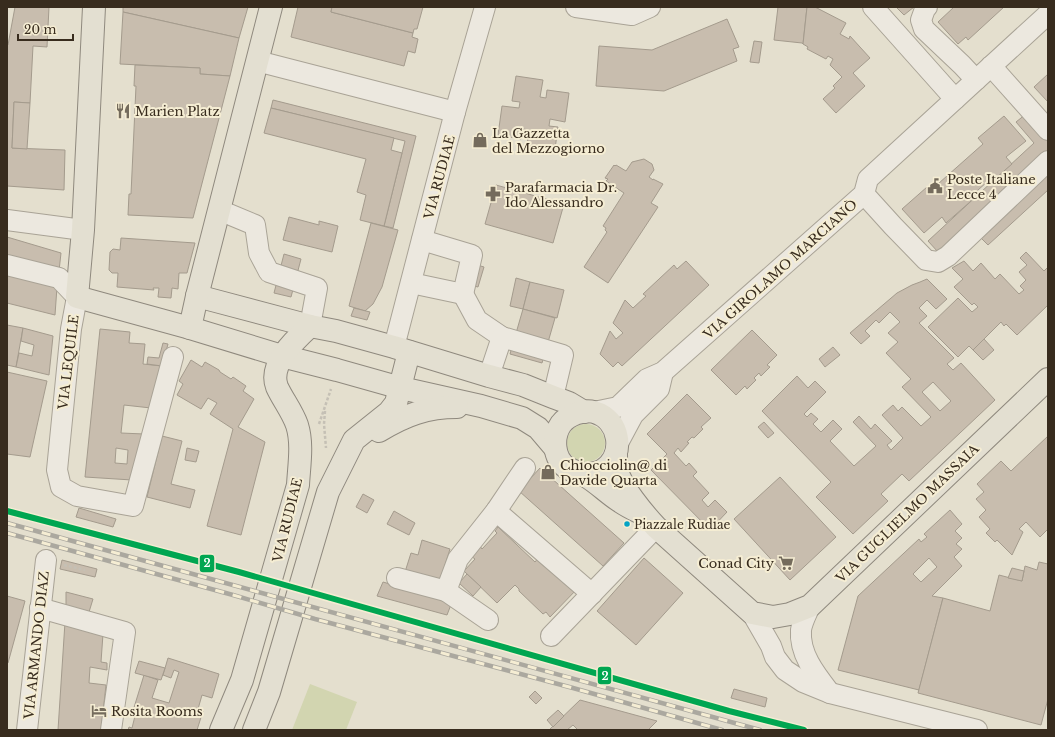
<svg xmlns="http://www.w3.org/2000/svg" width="1055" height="737" font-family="'Libre Baskerville',serif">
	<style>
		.green { fill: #d2d5b0 }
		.building { fill: #c8bdae; stroke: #a49b8d; fill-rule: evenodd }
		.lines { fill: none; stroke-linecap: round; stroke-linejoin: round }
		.minor-casing { stroke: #a9a396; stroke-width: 22 }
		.major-casing { stroke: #8f897e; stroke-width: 24 }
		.path { stroke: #c5c0b5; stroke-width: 2.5; stroke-dasharray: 3 2; stroke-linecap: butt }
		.minor { stroke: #ece8df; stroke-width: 20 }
		.major { stroke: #e3dfd1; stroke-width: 22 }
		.rail-casing { stroke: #aba89f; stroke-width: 4.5 }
		.rail { stroke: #f5edd3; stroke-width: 3; stroke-dasharray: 9; stroke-linecap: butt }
		.rail-1-casing { stroke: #f5edd3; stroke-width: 9 }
		.rail-1 { stroke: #00a651; stroke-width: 6 }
		.bus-dot { fill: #03a3c5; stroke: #f5edd3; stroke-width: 1.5 }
		.labels { text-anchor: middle; stroke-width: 4; stroke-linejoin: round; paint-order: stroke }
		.bus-label { font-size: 12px; fill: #382c1e; stroke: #f5edd3; text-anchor: start }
		.poi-label { font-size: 13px; fill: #382c1e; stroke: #f5edd3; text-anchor: start }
		.street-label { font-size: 13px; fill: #382c1e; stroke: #f5edd3 }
		.line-badge { stroke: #f5edd3; stroke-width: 1.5 }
		.badge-label { font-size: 11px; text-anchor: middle; font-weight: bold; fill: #fff }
	</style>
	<rect width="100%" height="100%" fill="#e4dfce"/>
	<!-- green -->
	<g class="green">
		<circle cx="586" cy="443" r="19"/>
		<path d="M310,684L357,702L346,730H292Z"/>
	</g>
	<!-- building -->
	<g class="building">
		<path d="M15,7H49L47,47L33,46L30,103L14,102L12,148L65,150L64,190L7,186V45H8Z"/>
		<path d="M123,7H248L239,38L123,12Z"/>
		<path d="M298,7H332L331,12L413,33L412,37L418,39L415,53L408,51L404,66L291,37Z"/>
		<path d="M332,7H423L417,29H414L413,33L331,12Z"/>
		<path d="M778,7H807L803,44L802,43L774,40Z"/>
		<path d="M807,7H815L846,23L840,34L849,39L850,36L870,58L853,73L865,86L836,113L823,99L835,88L833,86L842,77L830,65L833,59L828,56L826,59L807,49L808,47L803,44Z"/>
		<path d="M896,7H914L904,15Z"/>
		<path d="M954,7H1004L968,40L966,37L958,44L938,22Z"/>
		<path d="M123,12L239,38L230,76L200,74V68L120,64Z"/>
		<path d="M727,19L739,47L733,49L737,61L664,91L596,86L599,46L652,50Z"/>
		<path d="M754,41L762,42L759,63L750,62Z"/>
		<path d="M135,65L200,68V74L230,76L193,218L128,215L129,194H131L136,86H134Z"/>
		<path d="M1048,74V102L1034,87Z"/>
		<path d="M516,76L543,80L540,97L546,98L547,90L569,93L565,122L550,119L549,126L558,127L555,149L527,145L529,130L523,129L521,139L498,135L502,106L519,108L520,102L512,101Z"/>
		<path d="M273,100L416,136L393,228L384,226L405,141L271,108Z"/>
		<path d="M14,102L30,103L27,149L12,148Z"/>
		<path d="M271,108L394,138L391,150L402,153L384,226L360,220L366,195L357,192L366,159L264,133Z"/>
		<path d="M1026,114L1048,138V151L938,252L928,241L1034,143L1016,122Z"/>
		<path d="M1004,116L1026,141L1006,157L1012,164L989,184L987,182L969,198L971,201L946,223L942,217L924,233L902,209L927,187L930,191L983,144L978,138Z"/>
		<path d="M478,135L485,136L482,146L475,145Z"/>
		<path d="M644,159L652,164L654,170L649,177L653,180V179L663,184L651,203L658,207L608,283L584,267L607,232L605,230L606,228L603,226L624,193L606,181L608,179L605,178L614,165L615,166L616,165L626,171L632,162Z"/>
		<path d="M1048,171V190L988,245L978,235Z"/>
		<path d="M496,185L564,204L553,243L485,224Z"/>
		<path d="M289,217L319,225V221L338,226L332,252L283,240Z"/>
		<path d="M371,223L398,230L382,287L373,304L365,311L349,306Z"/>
		<path d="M7,237L61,253L59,271L7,255Z"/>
		<path d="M121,238L195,243L187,273H179L178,289L172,288L171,298L158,297L159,288H153L154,290L117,287L118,273H112L109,270L110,252L113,249L120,250Z"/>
		<path d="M1026,252L1044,271L1048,267V305L1017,335L1006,324L1004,326L1001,322L973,350L969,346L958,357L928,327L958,298L972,312L978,307L974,303L972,305L954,287L963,279L952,268L964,261L973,271L981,263L995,279L1000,274L1019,294L1024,290L1020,286L1026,280L1019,272L1027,265L1020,258Z"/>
		<path d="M284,254L301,259L291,297L274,293Z"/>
		<path d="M464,261L484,267L478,287L458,282Z"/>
		<path d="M686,261L709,285L622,366L618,362L613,367L600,354L610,331L616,339L623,333L613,323L625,300L633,308L646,296L643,294L674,265L677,269Z"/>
		<path d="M7,275L57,287L55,315L7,303Z"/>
		<path d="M516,278L530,282L523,309L510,306Z"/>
		<path d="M927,279L947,299L936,309L927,300L919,308L927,316L919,323L954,358L947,364L953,370L961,363L995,400L909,481L902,474L881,494L888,501L853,534L816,497L831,482L762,411L797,376L808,388L815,381L826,392L804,414L807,417L811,413L818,419L813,424L821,432L833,420L842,429L830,441L854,466L876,446L853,422L859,416L871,429L875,424L892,441L887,445L891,450L903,438L882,415L893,405L898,411L902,407L921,426L931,417L902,387L911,379L886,353L898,342L888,333L900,322L890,312L879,323L876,320L865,331L870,336L861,344L850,333L897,293L912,285L920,282ZM933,382L951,401L940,411L922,392Z"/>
		<path d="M530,282L564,290L557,318L523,309Z"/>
		<path d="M354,308L370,312L367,320L351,316Z"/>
		<path d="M523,309L555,318L542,363L510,354Z"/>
		<path d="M7,325L23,328L16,367L7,365Z"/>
		<path d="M23,328L53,336L49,375L16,367L19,353L32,356L34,345L21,341Z"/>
		<path d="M100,329L130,332L129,343L145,344L143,364L162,366L151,408L124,405L121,433L144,434L132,480L85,477ZM116,448L128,450L127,464L115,463Z"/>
		<path d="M752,330L777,355L767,365L770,367L761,376L759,373L754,378L756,380L747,389L745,386L736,395L711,370Z"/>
		<path d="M984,339L994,350L983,360L973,350Z"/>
		<path d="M163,343L168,344L162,366L147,364L148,357L159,358Z"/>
		<path d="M833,347L840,355L825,367L819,359Z"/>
		<path d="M191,360L202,367L205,362L219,370L220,372L231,379L233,377L246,386L243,391L254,399L238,427L265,442L241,535L207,526L233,429L210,414L217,403L208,398L201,409L177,395L183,384L179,381Z"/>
		<path d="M7,372L47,381L30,457L7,454Z"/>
		<path d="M687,394L711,418L701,427L703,429L694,438L692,437L687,442L689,443L681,452L678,448L674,453L686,466L689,463L697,472L693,476L709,493L702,500L708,507L715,500L727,512L710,530L651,470L667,454L647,434Z"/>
		<path d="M764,422L774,433L768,438L758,427Z"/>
		<path d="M162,436L182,441L171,484L195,490L190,508L147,497Z"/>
		<path d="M1048,436V529L1040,537L1026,522L1019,529L1023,532L1012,555L997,540L995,542L986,533L990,529L979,517L986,510L976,499L984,492L977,484L1001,461L1011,471Z"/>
		<path d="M187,448L199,451L196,462L185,460Z"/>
		<path d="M540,468L624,543L603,566L519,491Z"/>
		<path d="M780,477L836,537L790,580L734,519Z"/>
		<path d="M363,494L374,500L367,513L356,507Z"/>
		<path d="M79,508L116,519L113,527L76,517Z"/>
		<path d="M950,510L962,524L955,531L962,538L956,544L962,549L954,557L962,566L932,596L943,598L919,690L838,670L858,596L919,539L921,542L927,537L924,534ZM929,558L937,567L921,582L913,574Z"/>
		<path d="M394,511L415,523L409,535L387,524Z"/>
		<path d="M498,527L535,562L540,556L578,588L550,617L546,612L543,614L519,591V589L515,585L497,603L464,571L475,559L471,556L480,546L482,549L497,533L495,531Z"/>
		<path d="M422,540L450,549L445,565L448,566L440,583L405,572L411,553L418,555Z"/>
		<path d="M644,558L683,593L636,645L597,611Z"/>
		<path d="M62,560L97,569L95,577L60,569Z"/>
		<path d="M1039,562L1048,564V699L1041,725L918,693L943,598L990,611L999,575L1022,581L1025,566L1037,570Z"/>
		<path d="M1012,568L1024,571L1022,581L1008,578Z"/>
		<path d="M467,574L481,587L473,596L459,583Z"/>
		<path d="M383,582L452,602L447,615L377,596Z"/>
		<path d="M66,592L93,599L89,612L66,606Z"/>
		<path d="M7,596L25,601L8,663H7Z"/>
		<path d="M65,622L103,634L101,662L107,663V670L90,667L89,683L106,685L101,730H58Z"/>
		<path d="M168,658L219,674L212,698L202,695L198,709L203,711L197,730H128L129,727L132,728L135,716L132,714L144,675L158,680L152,698L169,703L179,672L174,670L171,678L163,675Z"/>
		<path d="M139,661L165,668L161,680L135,673Z"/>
		<path d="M734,689L767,698L765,707L731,698Z"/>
		<path d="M535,691L542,698L536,704L529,697Z"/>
		<path d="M580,700L657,721L648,730H578L573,725L567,730H549Z"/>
		<path d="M558,710L564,716L553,727L547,720Z"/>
	</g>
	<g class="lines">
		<!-- minor casing -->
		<g class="minor-casing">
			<g id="minor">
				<path d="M576,7L632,15L650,7"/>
				<path d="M873,7L955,99"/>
				<path d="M927,7L925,9L921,20L924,29L962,65L976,80"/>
				<path d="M257,61L455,112"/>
				<path d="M991,66L1048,130"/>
				<path d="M864,194L893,226L926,260L938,262L948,256L1048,161"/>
				<path d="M219,210L255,225L259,253L269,272L317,288L310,326"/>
				<path d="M7,220L83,230"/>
				<path d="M7,265L59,278L77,297L71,329L57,470L61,487L77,496L133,506L173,357"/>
				<path d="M411,283L463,294L472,255L422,240"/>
				<path d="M463,294L477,320L502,337"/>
				<path d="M394,347L455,112L485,7"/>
				<path d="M489,376L502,337L563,355L553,397"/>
				<path d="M594,412L618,407L647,379L663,372L864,194L868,179L1048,14"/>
				<path d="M618,443L633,415L659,389L663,372"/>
				<path d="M496,511L592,594"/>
				<path d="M397,578L446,591L458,559L496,511L525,468"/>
				<path d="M446,591L488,620"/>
				<path d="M810,606C807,613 802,622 801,630C799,654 816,675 830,693"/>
				<path d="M40,608L125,632L111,730"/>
				<path d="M752,613L771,646L775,657L785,670L803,682L830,693L977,730"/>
				<path d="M551,636L656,527"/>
				<path d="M27,730L46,560"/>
			</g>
		</g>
		<!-- major casing -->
		<g class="major-casing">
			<g id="major">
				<path d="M94,7L83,230L77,297L190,328L282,356L337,370L401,388L481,406L522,418L538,428L555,448"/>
				<path d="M197,296L310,326L336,331L394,347L489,376L523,385L553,397L569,403L584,412"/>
				<path d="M190,328L197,296L271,7"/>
				<path d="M379,431C405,415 427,407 457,407"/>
				<path d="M616,454C616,459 616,464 617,470C621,487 644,514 656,527L752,613L773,617L790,614L810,606L1048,379"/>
				<path d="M583,474C590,474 597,474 603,470C626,455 620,419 594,412C583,409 568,415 561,424C552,437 553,458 567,468C573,471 578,472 584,475C597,482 608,494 621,502C627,506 633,509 639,512"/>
				<path d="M221,730L242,680L298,485C299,466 303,444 297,425C292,411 283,400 277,387C268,364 296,339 310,326"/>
				<path d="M254,730L269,692L328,492L354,440L389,412L396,403L409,352"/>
			</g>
		</g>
		<!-- path -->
		<g class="path">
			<path d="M325,411L324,424L326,448"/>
			<path d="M319,424L331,389"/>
			<path d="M64,565L85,570"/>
		</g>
		<!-- minor -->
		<use href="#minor" class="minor"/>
		<!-- major -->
		<use href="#major" class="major"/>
		<!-- rail casing -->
		<g class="rail-casing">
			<g id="rail">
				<path d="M7,523L760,730"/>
				<path d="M7,533L233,595L315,619L573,688L722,730"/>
			</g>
		</g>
		<!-- rail -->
		<use href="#rail" class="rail"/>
		<!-- rail-1 casing -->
		<g class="rail-1-casing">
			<path id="rail-1" d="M7,511L239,572L729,711L804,730"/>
		</g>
		<!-- rail-1 -->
		<use href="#rail-1" class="rail-1"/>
	</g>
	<!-- icons -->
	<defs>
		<g id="restaurant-bare" transform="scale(1.2)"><path d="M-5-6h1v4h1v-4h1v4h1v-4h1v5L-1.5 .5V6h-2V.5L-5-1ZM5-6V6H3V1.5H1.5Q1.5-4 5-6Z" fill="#746b5c" stroke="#f5edd3" stroke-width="2.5" paint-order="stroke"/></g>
		<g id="shop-bare" transform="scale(1.2)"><path d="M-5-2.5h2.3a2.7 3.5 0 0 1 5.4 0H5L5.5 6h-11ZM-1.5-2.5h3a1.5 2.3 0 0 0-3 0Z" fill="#746b5c" stroke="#f5edd3" stroke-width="2.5" paint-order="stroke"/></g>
		<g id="civic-bare" transform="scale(1.2)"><path d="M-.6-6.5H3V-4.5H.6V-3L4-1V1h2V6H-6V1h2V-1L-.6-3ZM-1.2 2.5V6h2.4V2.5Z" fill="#746b5c" stroke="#f5edd3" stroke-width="2.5" paint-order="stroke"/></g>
		<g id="pharmacy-bare" transform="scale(1.2)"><path d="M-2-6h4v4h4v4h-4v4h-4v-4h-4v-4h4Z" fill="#746b5c" stroke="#f5edd3" stroke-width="2.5" paint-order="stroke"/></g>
		<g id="supermarket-bare" transform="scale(1.2)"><path d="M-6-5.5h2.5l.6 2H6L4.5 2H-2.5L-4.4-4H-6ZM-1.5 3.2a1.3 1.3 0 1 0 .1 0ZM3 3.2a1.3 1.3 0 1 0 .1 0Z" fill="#746b5c" stroke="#f5edd3" stroke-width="2.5" paint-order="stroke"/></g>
		<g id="hotel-bare" transform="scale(1.2)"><path d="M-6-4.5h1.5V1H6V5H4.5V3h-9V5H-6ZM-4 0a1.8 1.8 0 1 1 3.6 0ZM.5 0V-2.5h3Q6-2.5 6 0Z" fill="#746b5c" stroke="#f5edd3" stroke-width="2.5" paint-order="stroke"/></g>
	</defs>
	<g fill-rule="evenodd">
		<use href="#restaurant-bare" x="123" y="111"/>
		<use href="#shop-bare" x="480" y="140"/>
		<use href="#civic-bare" x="935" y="186"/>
		<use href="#pharmacy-bare" x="493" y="194"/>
		<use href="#shop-bare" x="548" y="472"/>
		<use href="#supermarket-bare" x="786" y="563"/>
		<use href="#hotel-bare" x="99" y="711"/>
	</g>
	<!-- markers -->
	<circle class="bus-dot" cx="627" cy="524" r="3.5"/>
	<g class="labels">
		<!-- bus labels -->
		<g class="bus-label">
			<text x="634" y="529">Piazzale Rudiae</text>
		</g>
		<!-- poi labels -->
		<g class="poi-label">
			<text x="135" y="116">Marien Platz</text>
			<text x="492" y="138">La Gazzetta<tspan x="492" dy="15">del Mezzogiorno</tspan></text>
			<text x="947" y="184">Poste Italiane<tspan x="947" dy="15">Lecce 4</tspan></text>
			<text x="505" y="192">Parafarmacia Dr.<tspan x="505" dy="15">Ido Alessandro</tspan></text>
			<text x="560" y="470">Chiocciolin@ di<tspan x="560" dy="15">Davide Quarta</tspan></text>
			<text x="774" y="568" text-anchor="end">Conad City</text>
			<text x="111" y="716">Rosita Rooms</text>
		</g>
		<!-- street labels -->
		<g class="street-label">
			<text transform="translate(439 177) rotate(-75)" y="5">VIA RUDIAE</text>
			<text transform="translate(780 269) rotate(-42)" y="5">VIA GIROLAMO MARCIANÒ</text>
			<text transform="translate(68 362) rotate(-83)" y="5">VIA LEQUILE</text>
			<text transform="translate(907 513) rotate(-44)" y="5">VIA GUGLIELMO MASSAIA</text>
			<text transform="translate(287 520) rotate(-76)" y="5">VIA RUDIAE</text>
			<text transform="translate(36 645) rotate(-84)" y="5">VIA ARMANDO DIAZ</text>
		</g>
	</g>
	<g class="line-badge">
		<rect x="199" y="554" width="16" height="19" rx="4" fill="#00a651"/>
		<rect x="597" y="666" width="15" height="19" rx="4" fill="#00a651"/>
	</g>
	<g class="badge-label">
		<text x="207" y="567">2</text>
		<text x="605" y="680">2</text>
	</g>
	<!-- border -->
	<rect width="1055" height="737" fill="none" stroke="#382c1e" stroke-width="16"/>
	<!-- scale -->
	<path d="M18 34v6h55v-6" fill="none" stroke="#382c1e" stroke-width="2"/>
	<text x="24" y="34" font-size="12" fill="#382c1e" stroke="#f5edd3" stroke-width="3" paint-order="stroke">20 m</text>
</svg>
